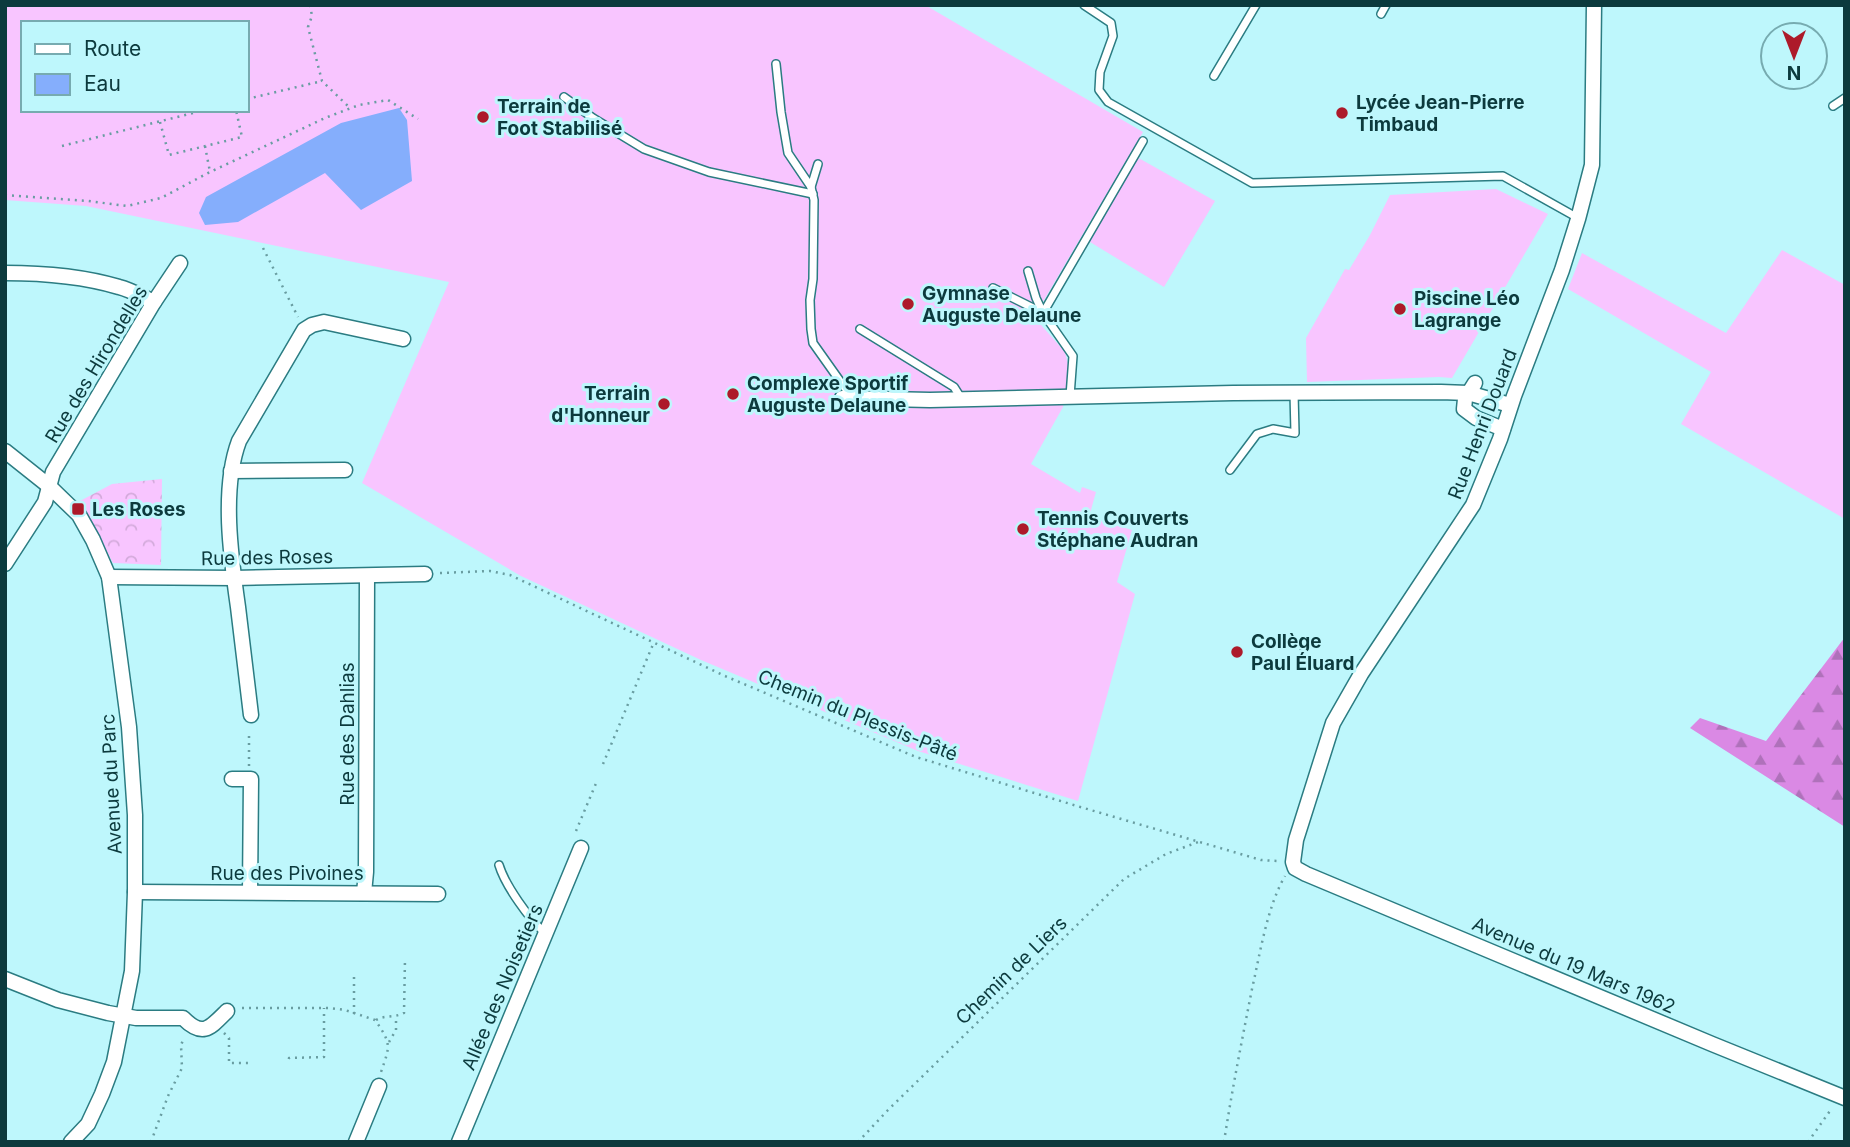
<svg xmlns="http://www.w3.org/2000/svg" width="1850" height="1147" font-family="Inter,sans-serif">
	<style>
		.forest { fill: url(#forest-firs) }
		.park { fill: url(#park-crowns) }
		.garden { fill: #f8c5ff; fill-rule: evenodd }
		.water { fill: #85aefc }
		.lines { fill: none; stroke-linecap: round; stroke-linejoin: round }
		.lane-casing { stroke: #2b7c82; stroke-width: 10 }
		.street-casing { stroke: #2b7c82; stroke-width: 17 }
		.path { stroke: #699da1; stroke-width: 2.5; stroke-dasharray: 2 5; stroke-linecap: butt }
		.lane { stroke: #fff; stroke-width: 7 }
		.street { stroke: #fff; stroke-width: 14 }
		.poi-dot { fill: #ad1a2a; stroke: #bef7fc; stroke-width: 2.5 }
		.labels { text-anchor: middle; stroke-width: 6; stroke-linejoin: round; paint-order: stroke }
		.poi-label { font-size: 19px; font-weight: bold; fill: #0c3a3d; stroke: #bef7fc; text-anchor: start }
		.street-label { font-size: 19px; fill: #0c3a3d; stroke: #bef7fc }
	</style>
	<defs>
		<pattern id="forest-firs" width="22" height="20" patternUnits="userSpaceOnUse" patternTransform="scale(1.75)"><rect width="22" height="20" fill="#da89e4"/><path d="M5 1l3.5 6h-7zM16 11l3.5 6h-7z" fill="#af71ba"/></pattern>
		<pattern id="park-crowns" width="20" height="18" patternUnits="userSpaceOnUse" patternTransform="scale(1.75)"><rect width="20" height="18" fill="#f8c5ff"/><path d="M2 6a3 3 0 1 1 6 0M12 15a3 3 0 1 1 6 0" fill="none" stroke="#d3aadb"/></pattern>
	</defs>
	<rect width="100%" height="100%" fill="#bef7fc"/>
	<!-- forest -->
	<path class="forest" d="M1845,637V827L1690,728L1700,718L1766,741Z"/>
	<!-- park -->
	<path class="park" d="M162,479L161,565L113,563L80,501L112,484Z"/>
	<!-- garden -->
	<g class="garden">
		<path d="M5,5H925L1143,132L1034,317L1065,352L1069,368L1063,407L1031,464L1080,493L1082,487L1096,492L1089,517L1132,530L1117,582L1135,594L1078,801L918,751L701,660L521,576L362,483L449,282L86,206L5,200ZM23,23H247V110H23Z"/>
		<path d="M1135,156L1215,201L1164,287L1090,242Z"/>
		<path d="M1496,189L1548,214L1452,378L1439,377L1307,382L1306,338L1345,269L1349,270L1370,235L1390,195Z"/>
		<path d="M1782,250L1845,285V519L1681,424L1711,372L1568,289L1582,253L1726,333Z"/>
	</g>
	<!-- water -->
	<path class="water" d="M399,108L407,120L412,181L361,210L325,173L238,222L205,225L199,213L206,197L341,123Z"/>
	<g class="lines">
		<!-- lane casing -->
		<g class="lane-casing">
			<g id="lane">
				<path d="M1084,5L1111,23L1113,36L1100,72L1099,90L1108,102L1252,183L1503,176L1578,218"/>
				<path d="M1381,14L1386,5"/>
				<path d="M776,64L781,112L788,153L811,187L814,200L813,279L810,300L811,329L813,343L852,398"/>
				<path d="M1214,76L1256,5"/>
				<path d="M564,97L593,118L644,149L709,172L813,194"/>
				<path d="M1833,106L1845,98"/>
				<path d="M811,187L818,164"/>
				<path d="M1028,271L1036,298L1043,313L1073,356L1070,396"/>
				<path d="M993,288L1043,313L1143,141"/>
				<path d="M860,329L954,387L961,398"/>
				<path d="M1230,470L1257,434L1273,429L1295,433L1294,393"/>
				<path d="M499,865C505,885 529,919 545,933"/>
			</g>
		</g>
		<!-- street casing -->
		<g class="street-casing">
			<g id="street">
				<path d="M1594,5L1592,165L1578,219L1562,270L1514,396L1500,439L1473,505L1361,674L1333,723L1296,840L1293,862L1295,868L1306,874L1712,1044L1845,1098"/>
				<path d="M5,273C43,273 82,276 119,287C131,290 143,297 154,302"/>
				<path d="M1475,383L1465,399L1464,409L1476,418L1503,429"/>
				<path d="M842,398L930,400L1233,393L1441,392L1468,393L1510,405"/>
				<path d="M5,451L49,486L79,515L93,540L109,577L129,727L135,815V892L132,971L114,1062L102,1094L88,1124L71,1142"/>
				<path d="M231,471L345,470"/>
				<path d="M5,564L45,502L53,472L154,302L180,263"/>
				<path d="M109,577L234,578L425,574"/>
				<path d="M251,715C247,679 242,643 238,607C231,558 221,489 239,441L304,330L312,325L324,322L403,339"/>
				<path d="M232,779H251L250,892"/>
				<path d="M135,892L438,894"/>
				<path d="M364,893L366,872L367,576"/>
				<path d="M5,979L58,1000L108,1013L136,1018H183C203,1038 210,1028 227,1011"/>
				<path d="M356,1142L379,1086"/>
				<path d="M459,1142L581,848"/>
			</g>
		</g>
		<!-- path -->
		<g class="path">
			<path d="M310,5L312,16L308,27L322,81L350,108"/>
			<path d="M247,99L322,81"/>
			<path d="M160,122L169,155L242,137L236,110"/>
			<path d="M62,146L205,110"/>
			<path d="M205,146L210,172"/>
			<path d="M5,195L88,201L127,206L161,198L210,172L325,118L359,105L388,100L418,119"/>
			<path d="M263,248L298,317"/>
			<path d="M440,573L490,571L510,575L725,676L916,757L1077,806L1261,860L1278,861"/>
			<path d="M603,764L654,642"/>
			<path d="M249,766V731"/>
			<path d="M576,831L597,781"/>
			<path d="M242,1008H329L345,1010L375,1020C392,1044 390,1046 381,1072"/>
			<path d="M354,1014V972"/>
			<path d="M376,1020C384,1015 394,1018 404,1013L405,959"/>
			<path d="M224,1033L229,1038V1063H249V1066"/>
			<path d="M389,1042L396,1030V1017"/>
			<path d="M289,1059V1058L324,1057V1008"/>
			<path d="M151,1142L168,1096L182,1068L181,1045L184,1038"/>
			<path d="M858,1142L888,1110L1124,879L1166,854L1201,841"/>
			<path d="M1224,1142C1232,1090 1242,1040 1252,989C1260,954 1267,907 1285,876"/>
			<path d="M1808,1142L1832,1108"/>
		</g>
		<!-- lane -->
		<use href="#lane" class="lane"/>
		<!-- street -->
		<use href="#street" class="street"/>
	</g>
	<!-- markers -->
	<g class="poi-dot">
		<circle cx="1342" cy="113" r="7"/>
		<circle cx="483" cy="117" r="7"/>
		<circle cx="908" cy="304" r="7"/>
		<circle cx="1400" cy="309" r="7"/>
		<circle cx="733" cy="394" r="7"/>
		<circle cx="664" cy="404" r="7"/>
		<rect x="71" y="502" width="14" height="14" rx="3.5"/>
		<circle cx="1023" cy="529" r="7"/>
		<circle cx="1237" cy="652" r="7"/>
	</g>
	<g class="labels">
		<!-- poi labels -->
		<g class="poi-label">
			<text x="1356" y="109">Lycée Jean-Pierre<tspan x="1356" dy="22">Timbaud</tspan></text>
			<text x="497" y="113">Terrain de<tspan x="497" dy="22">Foot Stabilisé</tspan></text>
			<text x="922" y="300">Gymnase<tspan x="922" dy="22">Auguste Delaune</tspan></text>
			<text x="1414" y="305">Piscine Léo<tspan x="1414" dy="22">Lagrange</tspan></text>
			<text x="747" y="390">Complexe Sportif<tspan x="747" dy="22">Auguste Delaune</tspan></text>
			<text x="650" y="400" text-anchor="end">Terrain<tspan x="650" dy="22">d'Honneur</tspan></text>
			<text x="92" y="516">Les Roses</text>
			<text x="1037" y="525">Tennis Couverts<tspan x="1037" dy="22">Stéphane Audran</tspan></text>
			<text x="1251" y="648">Collège<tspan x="1251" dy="22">Paul Éluard</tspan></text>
		</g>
		<!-- street labels -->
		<g class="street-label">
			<text transform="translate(96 364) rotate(-59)" y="7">Rue des Hirondelles</text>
			<text transform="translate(1482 424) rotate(-69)" y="7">Rue Henri Douard</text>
			<text transform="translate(267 557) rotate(-1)" y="7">Rue des Roses</text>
			<text transform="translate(858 715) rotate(22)" y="7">Chemin du Plessis-Pâté</text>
			<text transform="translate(347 734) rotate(-90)" y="7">Rue des Dahlias</text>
			<text transform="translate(111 784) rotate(-93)" y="7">Avenue du Parc</text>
			<text x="287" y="880">Rue des Pivoines</text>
			<text transform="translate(1574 965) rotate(23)" y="7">Avenue du 19 Mars 1962</text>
			<text transform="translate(1011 970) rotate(-44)" y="7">Chemin de Liers</text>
			<text transform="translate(502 987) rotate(-67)" y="7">Allée des Noisetiers</text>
		</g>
	</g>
	<!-- border -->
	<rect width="1850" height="1147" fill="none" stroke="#0c3a3d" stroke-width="14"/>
	<!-- legend -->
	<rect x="21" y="21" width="228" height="91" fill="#bef7fc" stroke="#77abb0" stroke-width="2"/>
	<rect x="35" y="44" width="35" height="10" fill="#ffffff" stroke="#77abb0" stroke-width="2"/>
	<text x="84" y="56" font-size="21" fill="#0c3a3d">Route</text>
	<rect x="35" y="74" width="35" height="21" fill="#85aefc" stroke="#77abb0" stroke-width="2"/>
	<text x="84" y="91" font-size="21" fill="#0c3a3d">Eau</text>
	<!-- north arrow -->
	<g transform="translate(1794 56) rotate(180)"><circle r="33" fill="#bef7fc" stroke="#77abb0" stroke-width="2"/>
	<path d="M0-5L12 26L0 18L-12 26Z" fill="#ad1a2a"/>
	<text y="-10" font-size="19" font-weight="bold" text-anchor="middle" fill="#0c3a3d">N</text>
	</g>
</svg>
